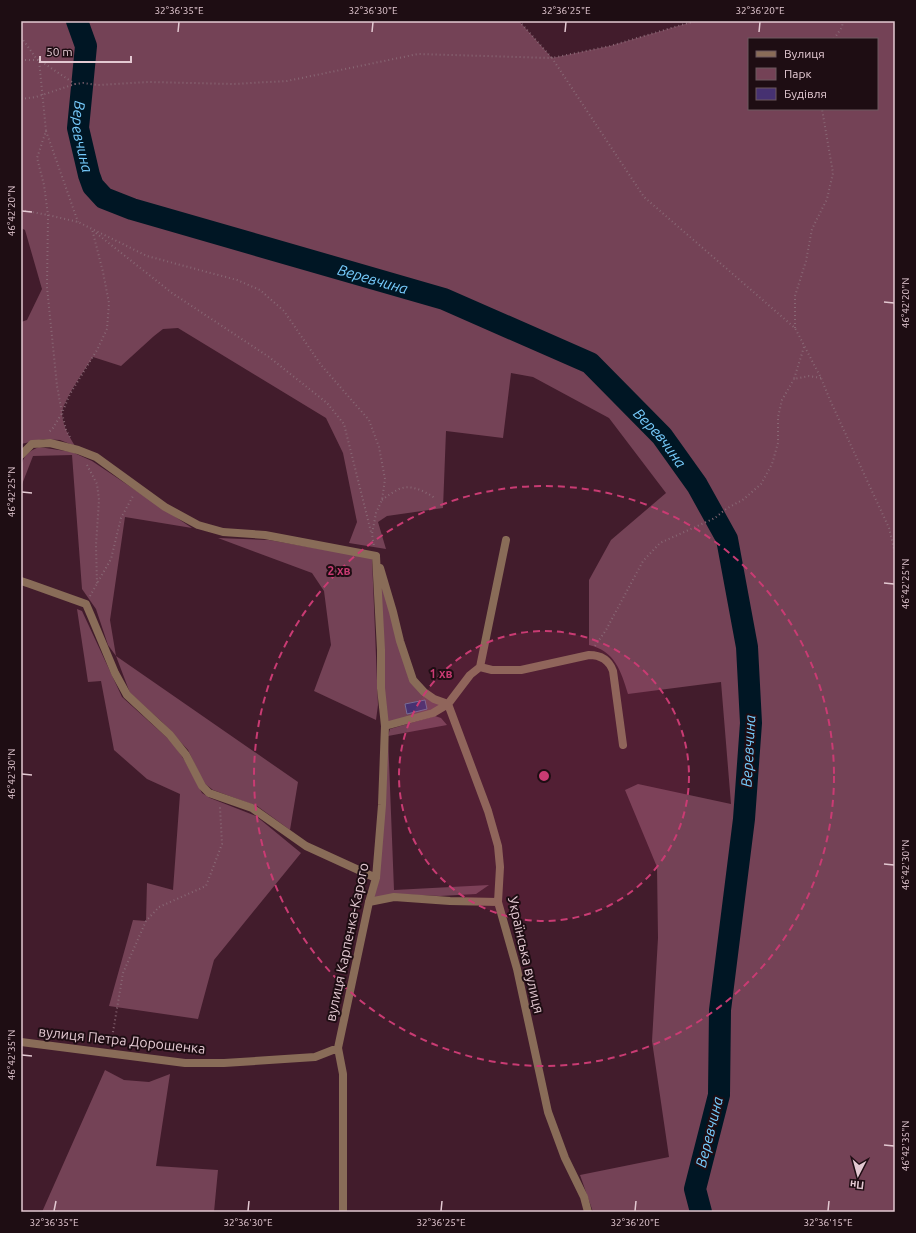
<svg xmlns="http://www.w3.org/2000/svg" width="916" height="1233" font-family="Ubuntu,sans-serif">
  <style>
    .green { fill: #744256; fill-rule: evenodd }
    .lines { fill: none; stroke-linecap: round; stroke-linejoin: round }
    .river { stroke: #001624; stroke-width: 22 }
    .building { fill: #463171; stroke: #776d96 }
    .path { stroke: #886774; stroke-width: 2; stroke-dasharray: 1 3; stroke-linecap: butt }
    .street { stroke: #896c58; stroke-width: 8 }
    .ticks { fill: none; stroke: #e3c9d2; stroke-width: 1.5 }
    .ring { fill: none; stroke: #c93b73; stroke-width: 2; stroke-dasharray: 7 5 }
    .labels { text-anchor: middle; dominant-baseline: central; stroke-width: 4; stroke-linejoin: round; paint-order: stroke }
    .street-label { font-size: 14px; fill: #e3c9d2; stroke: #1e0d13 }
    .water-label { font-size: 15px; font-style: italic; fill: #76ccfd; stroke: #1e0d13 }
    .centre { fill: #c93b73; stroke: #1e0d13; stroke-width: 2 }
    .ring-label { font-size: 12px; text-anchor: middle; font-weight: bold; fill: #c93b73; stroke: #1e0d13; stroke-width: 4; stroke-linejoin: round; paint-order: stroke }
    .neatline { fill: none; stroke: #e3c9d2; stroke-width: 1.5 }
    .ticks-label { font-size: 10px; text-anchor: middle; fill: #e3c9d2 }
  </style>
  <rect width="100%" height="100%" fill="#421c2c"/>
  <path class="green" d="M 21,21 L 519,21 L 552,58 L 610,46 L 695,21 L 895,21 L 895,1212 L 593,1212 L 580,1175 L 669,1157 L 652,1041 L 658,938 L 657,867 L 625,790 L 638,784 L 731,804 L 721,682 L 628,694 C 621,671 615,651 589,645 L 589,580 L 611,540 L 666,493 L 609,418 L 533,377 L 511,373 L 503,438 L 446,431 L 443,508 L 387,516 L 378,522 L 386,549 L 349,543 L 357,522 L 343,453 L 326,418 L 178,328 L 163,329 L 154,336 L 121,366 L 93,357 C 86,367 61,404 62,414 C 63,427 69,436 75,446 L 60,440 L 44,439 L 21,444 L 21,322 L 27,320 L 42,289 L 25,230 L 21,228 ZM 749,39 L 877,39 L 877,109 L 749,109 Z
    M 39,447 L 72,452 L 92,461 L 192,528 L 125,517 L 110,620 L 116,656 L 298,782 L 290,830 L 257,806 L 213,790 L 204,783 L 188,750 L 162,722 L 130,693 L 116,656 L 108,645 L 96,609 L 82,589 L 72,455 L 33,456 L 21,487 C 21,468 18,455 39,447 Z
    M 218,538 L 269,540 L 372,558 L 378,705 L 376,720 L 314,691 L 331,645 L 324,591 L 312,573 Z
    M 379,574 L 409,679 L 442,704 L 433,710 L 387,724 L 384,691 Z
    M 77,609 L 82,611 L 122,697 L 173,743 L 185,761 L 202,793 L 210,798 L 256,816 L 301,853 L 214,960 L 198,1019 L 109,1006 L 133,920 L 146,921 L 147,883 L 173,890 L 180,794 L 147,779 L 114,750 L 101,681 L 88,682 Z
    M 435,716 L 441,718 L 447,725 L 388,736 L 394,890 L 489,885 L 476,894 L 440,896 L 392,894 L 374,898 L 388,736 L 390,729 Z
    M 105,1070 L 124,1080 L 149,1082 L 170,1074 L 156,1166 L 218,1170 L 214,1212 L 42,1212 Z"/>
  <g class="lines">
    <path class="river" id="s1" d="M 77,21 L 86,46 L 78,128 L 89,175 L 93,186 L 104,198 L 132,209 L 444,299 L 590,363 L 662,436 L 697,485 L 727,539 L 747,647 L 751,723 L 744,819 L 720,1010 L 719,1095 L 695,1189 L 701,1212"/>
  </g>
  <path class="building" d="M 425,700 L 427,709 L 407,714 L 405,704 Z"/>
  <g class="lines">
    <path class="path" d="M 519,21 L 552,58 L 610,46 L 695,21
      M 21,37 L 36,58 L 75,84
      M 834,39 L 842,27 L 843,21
      M 21,60 L 39,60 L 46,131 L 37,158 L 44,185 L 48,215 L 47,287 L 57,386 L 62,413 L 53,428 L 48,433
      M 21,99 L 36,97 L 75,84 L 83,83 L 98,85 L 149,82 L 233,84 L 287,81 L 418,54 L 552,58 L 644,197 L 795,328 L 821,378 L 830,400 L 889,528 L 895,553
      M 46,131 L 78,222
      M 21,210 L 48,215 L 78,222 L 147,256 L 237,280 L 260,290 L 284,311 L 321,365 L 369,420 L 379,447 L 385,479 L 382,500 L 376,513 L 372,534 L 374,546
      M 96,233 L 172,293 L 269,357 L 327,403 L 344,424 L 371,532
      M 795,328 L 795,296 L 806,261 L 812,229 L 827,199 L 833,173 L 822,109
      M 804,347 L 794,379 L 809,376 L 821,378
      M 70,437 L 66,430 L 62,413 L 70,394 L 97,350 L 107,329 L 109,303 L 103,272 L 92,229
      M 87,465 L 97,484 L 99,500 L 96,545 L 97,585
      M 382,500 C 387,496 393,492 399,489 C 411,484 424,491 435,498
      M 90,596 L 111,559 L 121,518 L 133,496
      M 595,646 L 606,630 L 643,561 L 660,543 L 715,518 L 726,509 L 744,499 L 761,484 L 772,464 L 778,443 L 778,417 L 782,400 L 794,379
      M 111,1044 L 123,973 L 146,921 L 159,907 L 206,886 L 222,844 L 220,807"/>
    <path class="street" d="M 21,455 L 32,444 L 50,443 L 78,450 L 96,457 L 165,507 L 198,525 L 223,532 L 265,535 L 376,556
      M 380,568 L 393,612 L 400,641 L 413,680 L 424,692 L 434,699 L 448,704
      M 21,581 L 30,584 L 86,604 L 92,618 L 115,673 L 127,695 L 170,735 L 186,755 L 202,786 L 209,793 L 252,808 L 306,846 L 376,878
      M 480,667 L 506,540
      M 448,704 L 488,811 L 498,846 L 500,867 L 498,902 L 517,969 L 548,1112 L 565,1158 L 584,1197 L 588,1212
      M 385,726 L 433,713 L 448,704 L 470,675 L 480,667 L 492,670 L 521,670 L 589,655 C 601,655 609,660 613,671 L 623,745
      M 369,902 L 394,897 L 450,901 L 498,902
      M 21,1042 L 185,1063 L 224,1063 L 315,1057 L 338,1048
      M 343,1212 L 343,1074 L 338,1048 L 369,902 L 376,878 L 382,805 L 385,726 L 381,688 L 381,650 L 376,556"/>
  </g>
  <path class="ticks" d="M 178,32 L 179,22M 372,32 L 373,22M 565,32 L 566,22M 759,32 L 760,22M 22,211 L 32,212M 884,302 L 894,303M 22,492 L 32,493M 884,583 L 894,584M 22,774 L 32,775M 884,864 L 894,865M 22,1055 L 32,1056M 884,1145 L 894,1146M 54,1211 L 56,1201M 248,1211 L 249,1201M 441,1211 L 442,1201M 635,1211 L 636,1201M 828,1211 L 829,1201"/>
  <circle cx="544" cy="776" r="145" fill="#c93b73" fill-opacity=".12"/>
  <g class="ring">
    <circle cx="544" cy="776" r="145"/>
    <circle cx="544" cy="776" r="290"/>
  </g>
  <g class="labels">
    <g class="street-label">
      <text transform="translate(347 942) rotate(-78)">вулиця Карпенка-Карого</text>
      <text transform="translate(526 955) rotate(77)">Українська вулиця</text>
      <text transform="translate(122 1040) rotate(6)">вулиця Петра Дорошенка</text>
    </g>
    <g class="water-label">
      <text stroke="none"><textPath href="#s1" startOffset="118">Веревчина</textPath></text>
      <text stroke="none"><textPath href="#s1" startOffset="466">Веревчина</textPath></text>
      <text stroke="none"><textPath href="#s1" startOffset="802">Веревчина</textPath></text>
      <text transform="translate(748 751) rotate(-87)">Веревчина</text>
      <text transform="translate(709 1132) rotate(-76)">Веревчина</text>
    </g>
  </g>
  <circle cx="544" cy="776" r="6" class="centre"/>
  <g class="ring-label">
    <text x="339" y="575">2 хв</text>
    <text x="441" y="678">1 хв</text>
  </g>
  <rect width="916" height="1233" fill="none" stroke="#1e0d13" stroke-width="44"/>
  <rect x="748" y="38" width="130" height="72" fill="#1e0d13" stroke="#6d585f"/>
  <rect x="756" y="51" width="20" height="6" fill="#896c58" stroke="#6d585f"/>
  <text x="784" y="58" font-size="12" fill="#e3c9d2">Вулиця</text>
  <rect x="756" y="68" width="20" height="12" fill="#744256" stroke="#6d585f"/>
  <text x="784" y="78" font-size="12" fill="#e3c9d2">Парк</text>
  <rect x="756" y="88" width="20" height="12" fill="#463171" stroke="#6d585f"/>
  <text x="784" y="98" font-size="12" fill="#e3c9d2">Будівля</text>
  <g transform="translate(858 1175) rotate(186)" stroke="#1e0d13" stroke-width="3" paint-order="stroke">
  <path d="M0-3L7 15L0 10L-7 15Z" fill="#e3c9d2"/>
  <text y="-6" font-size="11" font-weight="bold" text-anchor="middle" fill="#e3c9d2">Пн</text>
  </g>
  <path d="M40 56v6h91v-6" fill="none" stroke="#e3c9d2" stroke-width="2"/>
  <text x="46" y="56" font-size="12" fill="#e3c9d2" stroke="#1e0d13" stroke-width="3" paint-order="stroke">50 m</text>
  <rect x="22" y="22" width="872" height="1189" class="neatline"/>
  <g class="ticks-label">
    <text x="179" y="14">32°36'35"E</text>
    <text x="373" y="14">32°36'30"E</text>
    <text x="566" y="14">32°36'25"E</text>
    <text x="760" y="14">32°36'20"E</text>
    <text transform="translate(11 211) rotate(-90)" y="4">46°42'20"N</text>
    <text transform="translate(905 303) rotate(-90)" y="4">46°42'20"N</text>
    <text transform="translate(11 492) rotate(-90)" y="4">46°42'25"N</text>
    <text transform="translate(905 584) rotate(-90)" y="4">46°42'25"N</text>
    <text transform="translate(11 774) rotate(-90)" y="4">46°42'30"N</text>
    <text transform="translate(905 865) rotate(-90)" y="4">46°42'30"N</text>
    <text transform="translate(11 1055) rotate(-90)" y="4">46°42'35"N</text>
    <text transform="translate(905 1146) rotate(-90)" y="4">46°42'35"N</text>
    <text x="54" y="1226">32°36'35"E</text>
    <text x="248" y="1226">32°36'30"E</text>
    <text x="441" y="1226">32°36'25"E</text>
    <text x="635" y="1226">32°36'20"E</text>
    <text x="828" y="1226">32°36'15"E</text>
  </g>
</svg>
